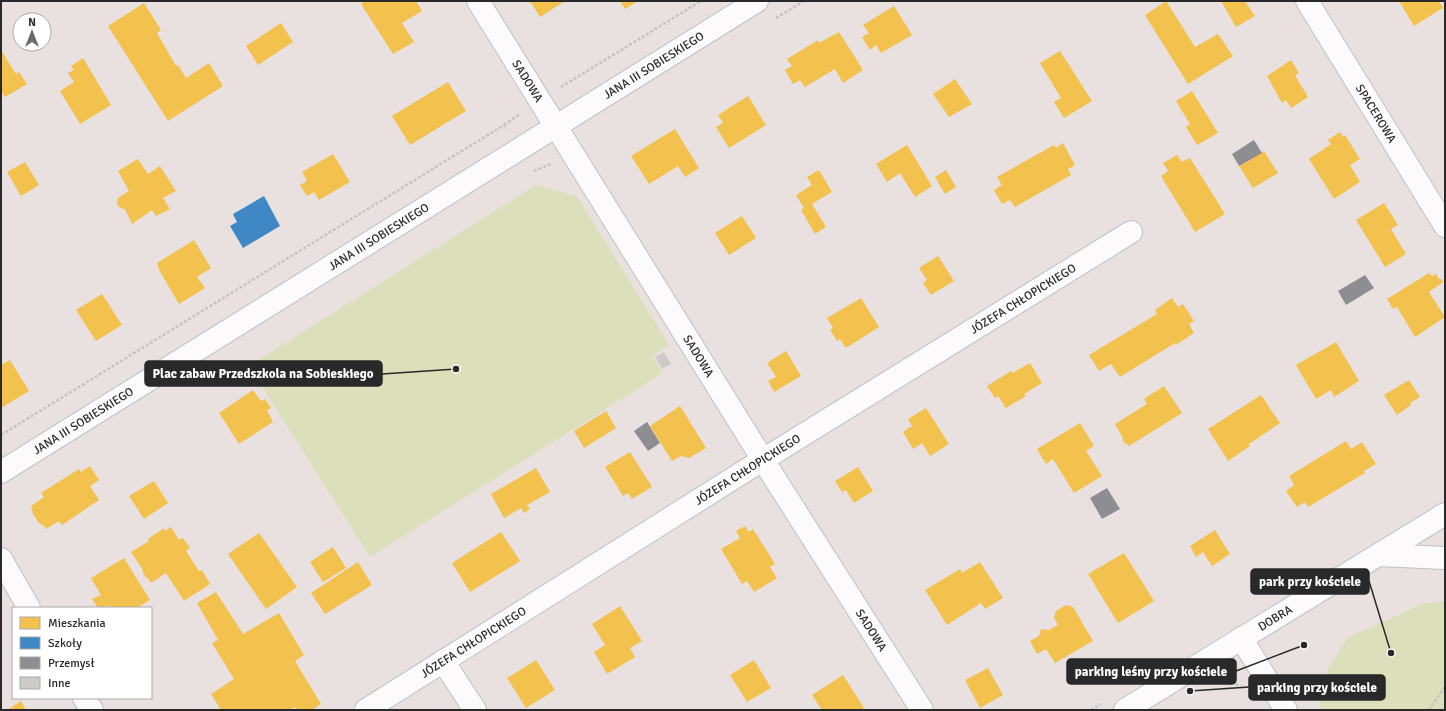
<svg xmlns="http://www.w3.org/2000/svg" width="1446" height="711" font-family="Signika,sans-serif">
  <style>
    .green { fill: #dbe0ba }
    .homes { fill: #f2c14e }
    .schools { fill: #3f88c5 }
    .industry { fill: #8d8d92 }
    .building { fill: #cecac9 }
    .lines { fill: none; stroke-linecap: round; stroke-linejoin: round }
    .minor-casing { stroke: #c2c0c1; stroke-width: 24 }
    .path { stroke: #c4c4c4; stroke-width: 2.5; stroke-dasharray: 3 2; stroke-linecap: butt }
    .minor { stroke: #fcfafa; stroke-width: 22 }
    .labels { text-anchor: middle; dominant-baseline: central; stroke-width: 4; stroke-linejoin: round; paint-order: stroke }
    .street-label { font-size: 12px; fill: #292929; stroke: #fff }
    .leader { fill: none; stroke: #292929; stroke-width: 1.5 }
    .callout-dot { fill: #292929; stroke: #fff; stroke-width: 1.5 }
    .callout { fill: #292929; stroke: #292929; stroke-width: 1.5 }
    .callout-label { font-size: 13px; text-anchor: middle; font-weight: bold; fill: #fff }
  </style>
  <rect width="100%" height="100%" fill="#e8e1e0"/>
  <path class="green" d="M 536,185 L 577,196 L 669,345 L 652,356 L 663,373 L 370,557 L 249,366 Z
    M 1445,601 L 1445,710 L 1320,710 L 1319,697 L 1328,669 L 1347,638 L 1425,603 Z"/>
  <path class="homes" d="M 366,1 L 416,1 L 422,11 L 402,23 L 414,42 L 393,54 L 361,4 Z
    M 530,1 L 565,1 L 540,17 Z
    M 620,1 L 638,1 L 625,9 Z
    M 1166,1 L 1195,47 L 1218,34 L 1233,56 L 1188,84 L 1145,15 Z
    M 1221,1 L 1245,1 L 1255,16 L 1236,27 Z
    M 1399,1 L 1439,1 L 1443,8 L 1414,26 Z
    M 144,3 L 161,30 L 157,33 L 176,66 L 178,65 L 186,78 L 209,63 L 223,86 L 168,121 L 108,26 Z
    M 894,6 L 912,35 L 881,53 L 876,45 L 870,50 L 862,37 L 869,33 L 863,25 Z
    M 281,23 L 293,42 L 258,65 L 246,46 Z
    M 839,32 L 863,70 L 843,83 L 835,69 L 805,87 L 800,80 L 793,84 L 785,70 L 792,66 L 787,59 L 818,40 L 819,43 Z
    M 1,50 L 16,74 L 19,72 L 27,84 L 5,97 L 1,91 Z
    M 1060,51 L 1092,101 L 1064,118 L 1054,102 L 1061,98 L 1040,63 Z
    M 83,58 L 111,105 L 80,124 L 60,91 L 74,82 L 68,73 L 74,70 L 71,66 Z
    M 1291,60 L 1299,73 L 1295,75 L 1308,97 L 1291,108 L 1286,100 L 1282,103 L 1267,76 Z
    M 955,79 L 972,104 L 949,117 L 933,94 Z
    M 448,82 L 466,111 L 410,145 L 392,116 Z
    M 1192,91 L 1218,133 L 1197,145 L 1186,127 L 1190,124 L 1176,101 Z
    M 748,96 L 766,125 L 729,148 L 716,127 L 723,123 L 718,115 Z
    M 675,129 L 699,168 L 685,177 L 678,166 L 649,184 L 631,156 Z
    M 1340,132 L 1343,137 L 1345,135 L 1360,159 L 1350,165 L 1360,182 L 1334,199 L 1309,159 L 1331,144 L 1328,140 Z
    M 1063,143 L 1075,165 L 1068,169 L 1071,175 L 1015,207 L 1010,200 L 1002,204 L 994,190 L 1002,185 L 997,177 L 1054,145 L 1056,148 Z
    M 907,145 L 932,186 L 915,197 L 900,173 L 887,182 L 876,164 Z
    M 1264,151 L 1278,173 L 1253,188 L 1239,166 Z
    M 333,154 L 350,182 L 319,200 L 314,192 L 307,196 L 300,185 L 307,181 L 302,172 Z
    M 1177,155 L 1182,162 L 1190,158 L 1225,214 L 1195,232 L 1161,176 L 1168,171 L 1163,163 Z
    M 138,159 L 148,174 L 160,166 L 176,191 L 163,198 L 170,209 L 156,216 L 152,210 L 132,224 L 125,209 L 120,208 L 117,204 L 118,198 L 129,191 L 118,171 Z
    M 25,162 L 39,185 L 21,196 L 7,172 Z
    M 819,170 L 832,192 L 812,204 L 826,227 L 815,234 L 801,210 L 804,208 L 796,195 L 812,185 L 807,177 Z
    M 946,170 L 956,187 L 945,194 L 935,177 Z
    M 1384,203 L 1398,225 L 1391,229 L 1406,254 L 1385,267 L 1356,220 Z
    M 742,216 L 756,238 L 729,255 L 715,233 Z
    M 194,240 L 211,268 L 197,277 L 205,288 L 179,304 L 159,270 L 157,263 Z
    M 938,256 L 954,281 L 931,295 L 923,283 L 927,280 L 919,268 Z
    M 1429,273 L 1432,276 L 1436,274 L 1439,279 L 1441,279 L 1443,282 L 1429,292 L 1445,317 L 1415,337 L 1397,307 L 1393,309 L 1387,299 Z
    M 102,294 L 122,325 L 96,341 L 76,310 Z
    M 861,298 L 879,327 L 846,348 L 840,339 L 837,341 L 830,330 L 833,328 L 827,318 Z
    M 1172,298 L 1178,307 L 1183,304 L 1194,321 L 1189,324 L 1194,333 L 1176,345 L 1175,343 L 1120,377 L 1111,364 L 1099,371 L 1089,355 L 1157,314 L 1155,310 Z
    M 1336,342 L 1359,381 L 1334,397 L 1331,390 L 1316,399 L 1296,365 Z
    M 786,351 L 801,376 L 774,392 L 768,381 L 776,377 L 767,363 Z
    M 10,360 L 29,391 L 1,408 L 1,365 Z
    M 1030,363 L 1042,383 L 1024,394 L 1026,396 L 1006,408 L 998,396 L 995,398 L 987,386 L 1011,371 L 1012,373 Z
    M 1409,380 L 1420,397 L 1410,403 L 1411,405 L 1397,415 L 1384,395 Z
    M 1164,386 L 1182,413 L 1129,446 L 1126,443 L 1125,444 L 1122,438 L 1123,438 L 1115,424 L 1147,404 L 1144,399 Z
    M 253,390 L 261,401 L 265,399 L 271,408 L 267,410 L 273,422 L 239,444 L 219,413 Z
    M 1261,395 L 1280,423 L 1249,444 L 1250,446 L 1228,461 L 1208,429 Z
    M 680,406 L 706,448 L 689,458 L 681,456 L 672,461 L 650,426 Z
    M 926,408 L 949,444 L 930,456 L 922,443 L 913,449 L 903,432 L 912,426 L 908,419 Z
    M 606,411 L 616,428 L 584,448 L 574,431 Z
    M 1080,423 L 1094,446 L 1086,451 L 1102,476 L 1074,493 L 1053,459 L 1046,464 L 1037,449 Z
    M 1346,441 L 1351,449 L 1362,442 L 1376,464 L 1364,471 L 1365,473 L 1308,507 L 1305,502 L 1297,507 L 1286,491 L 1294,485 L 1289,476 Z
    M 630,452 L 652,487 L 632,499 L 628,493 L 623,496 L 605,467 Z
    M 90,466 L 99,480 L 90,486 L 99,500 L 62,525 L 59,521 L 46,529 L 44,526 L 39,523 L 33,514 L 31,506 L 44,497 L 41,493 L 79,469 L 81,472 Z
    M 858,467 L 873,491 L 854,503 L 846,490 L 842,492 L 835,481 Z
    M 536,468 L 550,492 L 527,505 L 530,509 L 524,513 L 521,508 L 504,518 L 491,494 Z
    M 154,481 L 168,503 L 144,519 L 129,496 Z
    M 745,526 L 749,532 L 753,529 L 775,564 L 770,567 L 777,578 L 754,592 L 747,581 L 742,584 L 721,549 L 740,538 L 736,531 Z
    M 171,527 L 179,540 L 183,538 L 190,548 L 186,551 L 199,571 L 202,570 L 210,584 L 184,601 L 166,573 L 151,583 L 148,578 L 146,578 L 142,571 L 143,570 L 131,552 L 149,541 L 148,539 L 164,528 L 165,531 Z
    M 1215,530 L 1230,554 L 1212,566 L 1203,552 L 1196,557 L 1190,546 Z
    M 501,532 L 520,561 L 470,592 L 452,563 Z
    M 259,533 L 297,587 L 266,609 L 228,554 Z
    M 333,547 L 346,568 L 323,582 L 310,562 Z
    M 1124,553 L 1154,601 L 1118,623 L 1088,574 Z
    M 124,558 L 150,600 L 137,608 L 109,608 L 107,605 L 103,608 L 98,608 L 92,599 L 101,595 L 91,578 Z
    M 358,562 L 372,585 L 325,614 L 311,593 Z
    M 980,562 L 1003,598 L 985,609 L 981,603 L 947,625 L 925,590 L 960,569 L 962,573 Z
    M 216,592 L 243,634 L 279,613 L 304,655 L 295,661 L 321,704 L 312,710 L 297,710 L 295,707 L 290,710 L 221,710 L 211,694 L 234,679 L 212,643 L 218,640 L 197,603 Z
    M 1066,605 L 1073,607 L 1093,641 L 1055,663 L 1046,649 L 1037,654 L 1030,641 L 1039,636 L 1041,629 L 1049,630 L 1058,625 L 1054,618 L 1056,611 Z
    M 620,606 L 642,641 L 630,648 L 635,657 L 607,674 L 594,652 L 605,645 L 592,624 Z
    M 536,660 L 555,690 L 526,708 L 507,678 Z
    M 754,660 L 771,688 L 747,702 L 730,675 Z
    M 988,668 L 1003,695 L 980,708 L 965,680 Z
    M 843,675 L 864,708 L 861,710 L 822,710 L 812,695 Z
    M 21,701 L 26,710 L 7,710 Z"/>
  <path class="schools" d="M 264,196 L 280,226 L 243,248 L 230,226 L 237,222 L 233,214 Z"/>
  <path class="industry" d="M 1254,140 L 1262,153 L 1239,166 L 1232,154 Z
    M 1365,275 L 1374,288 L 1346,305 L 1338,291 Z
    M 647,422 L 660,443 L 648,451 L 634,431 Z
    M 1107,488 L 1120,509 L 1102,519 L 1090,498 Z"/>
  <path class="building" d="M 664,352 L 671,364 L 662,369 L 655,357 Z"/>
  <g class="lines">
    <g class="minor-casing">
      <g id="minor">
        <path id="s1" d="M 478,1 L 763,460 L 922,710"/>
        <path id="s2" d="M 1307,1 L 1445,226"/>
        <path id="s3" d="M 1,472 L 757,1"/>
        <path d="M 1379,555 L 1445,558"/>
        <path d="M 1,559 L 29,608"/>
        <path d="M 1241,638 L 1286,710"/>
        <path d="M 443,661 L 475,710"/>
        <path d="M 84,698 L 92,710"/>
        <path id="s4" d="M 366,710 L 748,469 L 1131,232"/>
        <path id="s5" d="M 1125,710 L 1445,514"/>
      </g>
    </g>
    <path class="path" d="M 776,18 L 804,1
      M 561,87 L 701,1
      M 504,125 L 520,114
      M 534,171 L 551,164
      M 1,435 L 504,125 L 507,129
      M 1221,680 L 1241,686
      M 1091,710 L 1101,704
      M 1429,710 L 1445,686"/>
    <use href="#minor" class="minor"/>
  </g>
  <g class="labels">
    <g class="street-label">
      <text stroke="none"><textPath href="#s3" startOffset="769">JANA III SOBIESKIEGO</textPath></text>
      <text stroke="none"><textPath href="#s1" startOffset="94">SADOWA</textPath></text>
      <text stroke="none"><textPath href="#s2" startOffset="132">SPACEROWA</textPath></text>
      <text stroke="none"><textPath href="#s3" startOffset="445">JANA III SOBIESKIEGO</textPath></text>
      <text stroke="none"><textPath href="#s4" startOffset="775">JÓZEFA CHŁOPICKIEGO</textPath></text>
      <text stroke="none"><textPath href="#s1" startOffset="418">SADOWA</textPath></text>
      <text stroke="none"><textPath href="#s3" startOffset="97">JANA III SOBIESKIEGO</textPath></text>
      <text stroke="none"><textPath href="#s4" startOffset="451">JÓZEFA CHŁOPICKIEGO</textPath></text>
      <text stroke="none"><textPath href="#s5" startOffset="176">DOBRA</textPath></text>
      <text stroke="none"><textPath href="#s1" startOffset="742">SADOWA</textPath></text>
      <text stroke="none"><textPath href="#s4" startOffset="127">JÓZEFA CHŁOPICKIEGO</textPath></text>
    </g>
  </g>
  <path class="leader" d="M456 369L382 374M1391 653L1369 581M1304 645L1236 671M1190 691L1249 687"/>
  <g class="callout-dot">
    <circle cx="456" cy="369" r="4"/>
    <circle cx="1391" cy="653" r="4"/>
    <circle cx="1304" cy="645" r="4"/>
    <circle cx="1190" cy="691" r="4"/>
  </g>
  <g class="callout">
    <rect x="145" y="361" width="237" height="25" rx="4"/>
    <rect x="1251" y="569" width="118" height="25" rx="4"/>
    <rect x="1067" y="659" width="169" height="25" rx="4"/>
    <rect x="1249" y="675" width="136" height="25" rx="4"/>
  </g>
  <g class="callout-label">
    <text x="263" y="378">Plac zabaw Przedszkola na Sobieskiego</text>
    <text x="1310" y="586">park przy kościele</text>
    <text x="1151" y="676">parking leśny przy kościele</text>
    <text x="1317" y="692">parking przy kościele</text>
  </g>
  <rect width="1446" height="711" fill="none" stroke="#292929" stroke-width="4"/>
  <rect x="12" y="607" width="140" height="92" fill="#ffffff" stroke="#a9a9a9"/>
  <rect x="20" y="617" width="20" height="12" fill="#f2c14e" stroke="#a9a9a9"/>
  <text x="48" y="627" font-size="12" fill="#292929">Mieszkania</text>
  <rect x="20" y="637" width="20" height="12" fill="#3f88c5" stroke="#a9a9a9"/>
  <text x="48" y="647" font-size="12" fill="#292929">Szkoły</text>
  <rect x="20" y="657" width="20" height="12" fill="#8d8d92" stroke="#a9a9a9"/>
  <text x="48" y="667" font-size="12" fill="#292929">Przemysł</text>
  <rect x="20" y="677" width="20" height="12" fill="#cecac9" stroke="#a9a9a9"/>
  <text x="48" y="687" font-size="12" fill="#292929">Inne</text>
  <g transform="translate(32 32)"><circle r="19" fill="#ffffff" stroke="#a9a9a9"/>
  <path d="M0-3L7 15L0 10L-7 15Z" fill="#6c6969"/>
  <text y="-6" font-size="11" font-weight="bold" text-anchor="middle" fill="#292929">N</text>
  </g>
</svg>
